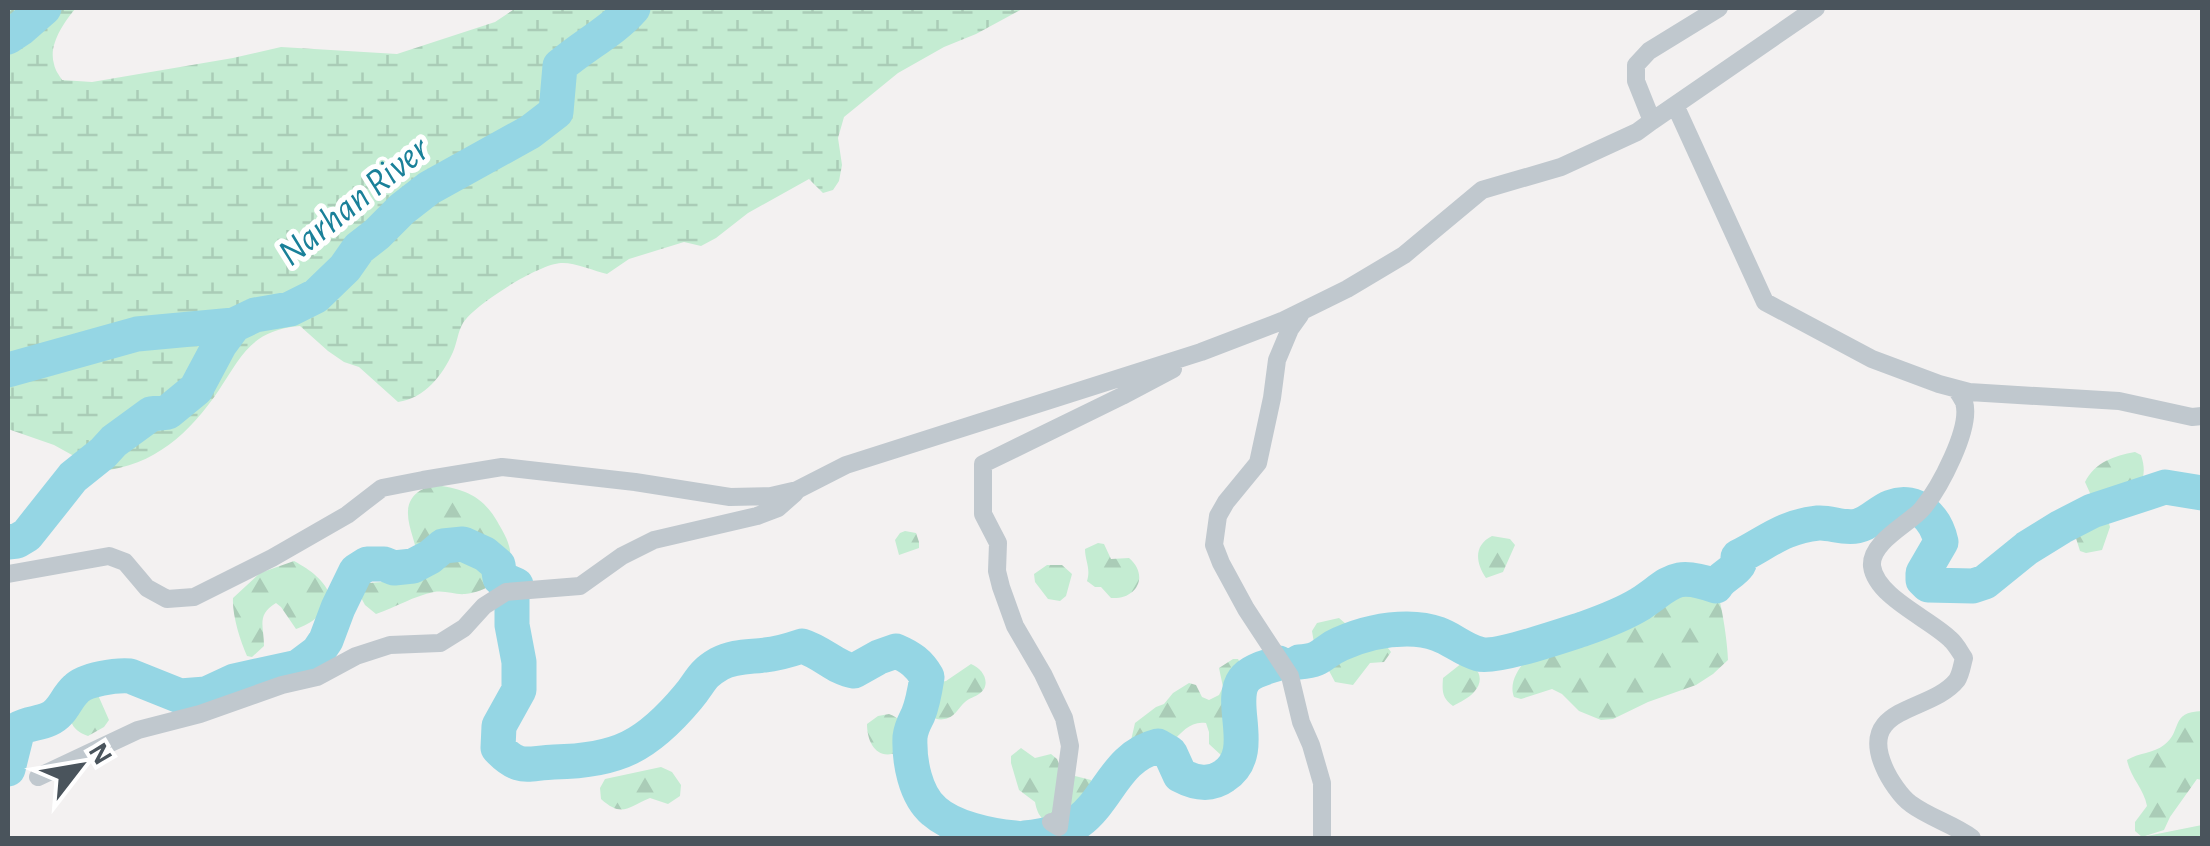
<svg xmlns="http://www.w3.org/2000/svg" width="2210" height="846" font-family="'Alegreya Sans',sans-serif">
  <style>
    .forest { fill: url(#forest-firs) }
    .wetland { fill: url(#wetland-marsh) }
    .park { fill: #c4ecd2 }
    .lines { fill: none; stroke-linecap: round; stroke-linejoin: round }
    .river { stroke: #95d6e4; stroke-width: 35 }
    .minor { stroke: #c0c8ce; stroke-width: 18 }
    .labels { text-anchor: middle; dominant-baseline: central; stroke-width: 10; stroke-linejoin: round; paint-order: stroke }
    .water-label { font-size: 38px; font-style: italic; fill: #1a8099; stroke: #fff }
  </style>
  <defs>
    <pattern id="forest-firs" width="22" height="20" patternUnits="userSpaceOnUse" patternTransform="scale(2.5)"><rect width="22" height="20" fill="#c4ecd2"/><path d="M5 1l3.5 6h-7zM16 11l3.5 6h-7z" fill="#aaccb7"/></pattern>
    <pattern id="wetland-marsh" width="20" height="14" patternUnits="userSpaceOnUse" patternTransform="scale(2.5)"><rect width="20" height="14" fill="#c4ecd2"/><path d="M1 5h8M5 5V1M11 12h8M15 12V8" fill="none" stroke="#aaccb7"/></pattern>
  </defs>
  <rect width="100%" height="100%" fill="#f3f1f1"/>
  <path class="forest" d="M 2135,452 L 2141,455 C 2153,491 2124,499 2094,502 L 2085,482 C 2095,462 2114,456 2135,452 Z
    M 433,485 C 462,488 482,495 497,521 C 502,530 508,539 510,550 C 513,575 488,592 465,594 C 455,595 445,590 434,592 C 414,596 396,607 376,614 L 365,605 L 359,594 L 364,584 C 379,581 399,583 411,574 C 436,555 377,502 433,485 Z
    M 2103,518 L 2108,520 L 2110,527 L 2102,550 L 2086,553 L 2080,551 L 2075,535 L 2082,525 Z
    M 905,531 L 916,533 L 919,542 L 919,548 L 899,555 L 895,540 L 900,533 Z
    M 1492,536 L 1510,539 L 1515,545 L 1503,572 L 1486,578 C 1475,562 1474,545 1492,536 Z
    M 1098,543 L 1104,544 L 1111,559 L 1129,558 C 1150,576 1136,600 1111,598 L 1101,587 L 1095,587 L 1087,581 C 1091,568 1085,561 1085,549 Z
    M 294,561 C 312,571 323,579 332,598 C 327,612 311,624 296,629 L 281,607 L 276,603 C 256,615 264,626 264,646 L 252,657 L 247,656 C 240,640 232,615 233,598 L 260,573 Z
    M 1047,565 L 1062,565 L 1072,574 L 1066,596 L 1060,601 L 1048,599 L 1035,582 L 1034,574 Z
    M 1690,578 C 1699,578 1707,577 1714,585 C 1721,594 1728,646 1728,660 L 1713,674 L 1696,685 L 1648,702 L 1613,719 L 1601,720 L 1579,711 L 1562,694 L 1552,689 L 1521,699 L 1514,697 C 1503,668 1553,634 1577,627 C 1601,619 1625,624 1648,616 C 1654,605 1650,594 1656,582 Z
    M 1339,618 L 1346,624 L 1355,645 L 1377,639 L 1382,640 L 1391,652 L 1384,662 L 1370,663 L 1353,685 L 1335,682 L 1314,643 L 1312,631 L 1317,623 Z
    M 1233,659 L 1238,659 C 1255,688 1271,752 1222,756 L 1209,744 L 1209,732 L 1206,723 C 1177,718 1167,767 1137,763 L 1129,749 L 1135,723 L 1156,707 L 1164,704 L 1173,693 L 1189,683 L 1196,685 L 1202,697 L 1209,700 L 1219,695 L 1223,687 L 1219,668 Z
    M 1462,663 C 1478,664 1486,679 1474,692 C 1469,698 1460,702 1453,706 C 1442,698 1442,691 1443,678 Z
    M 971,664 C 984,669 992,685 979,694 C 975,697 969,698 965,702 C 959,707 956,715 948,718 C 931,725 919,705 914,692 L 916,687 L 946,681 Z
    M 91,692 L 98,695 L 109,720 L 104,727 L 88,736 C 74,731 70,724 69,710 L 77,700 Z
    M 2202,711 L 2202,780 L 2197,779 L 2170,817 L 2164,830 L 2142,837 L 2135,831 L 2135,822 L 2147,806 C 2144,789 2130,777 2127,760 C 2138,753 2154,753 2164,745 C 2183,731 2169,712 2202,711 Z
    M 889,714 C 909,721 903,736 898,752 C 877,761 867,743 867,724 L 878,716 Z
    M 1021,748 L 1035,758 L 1051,754 L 1057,759 L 1063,773 L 1091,780 C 1101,803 1077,817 1059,827 C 1044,822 1038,818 1035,802 L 1019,790 L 1011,763 L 1011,756 Z
    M 661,767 L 672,772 L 681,785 L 680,796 L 668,804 L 650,798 C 628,807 622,818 601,799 L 600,788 L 605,779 Z"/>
  <path class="wetland" d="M 8,8 L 76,8 C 64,22 48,45 54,64 C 55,70 59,75 62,80 L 92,82 L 233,58 L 281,47 L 397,54 L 495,22 L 516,8 L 1024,8 L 976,34 L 944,47 L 898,73 L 844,117 L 838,138 L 842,165 L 839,181 L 833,190 L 823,193 L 809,179 L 748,213 L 716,238 L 701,246 L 684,242 L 629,259 L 607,274 C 595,271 573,262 561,263 C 539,264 475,304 463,323 C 458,331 457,343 453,352 C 442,376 425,398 398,402 L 359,367 L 344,362 L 328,351 L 300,326 C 252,330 242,355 219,390 C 190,433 154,466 101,471 L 54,445 L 8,429 Z"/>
  <path class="park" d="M 2202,825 L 2202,838 L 2137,838 Z"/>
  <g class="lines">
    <path class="river" d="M 8,37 L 20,29 L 44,8
      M 8,370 L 137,334 L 234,325
      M 8,542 L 17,541 L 27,535 L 73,477 L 103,453 L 114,441 L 151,414 L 168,412 L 196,389 L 220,344 L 234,325 L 255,315 L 290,309 L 316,296 L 345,268 L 359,248 L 377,234 L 402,209 L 429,188 L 530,132 L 556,112 L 560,66 C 584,45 613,31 633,8
      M 512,598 L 512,625 L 519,662 L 519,690 L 499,726 L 498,748 C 520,771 526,763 554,762 C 618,761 647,746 688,697 C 701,682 700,675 719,664 C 733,656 749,657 765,655 C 778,654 790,650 802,646 C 822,652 837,669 854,671 L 879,657 L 896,651 C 910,657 919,663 927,677 C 925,690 923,703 918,715 C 914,723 911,728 910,737 C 909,761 915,795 934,811 C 953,828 990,836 1015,838
      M 1299,662 C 1325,660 1321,652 1340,644 C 1360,635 1385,629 1407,629 C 1416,629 1430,631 1438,634 C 1452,639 1464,650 1479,654 C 1495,659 1564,635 1583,629 C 1603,622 1622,615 1640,604 C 1672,583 1673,571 1716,586 C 1722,576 1732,574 1739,564 L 1738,557 C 1768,542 1782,527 1818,523 C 1831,522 1843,529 1857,526 C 1871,523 1878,512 1891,507 C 1917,497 1936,519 1941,542 L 1923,573 L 1923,580 L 1928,585 L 1973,586 L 1985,582 L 2027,548 L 2061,527 L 2092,511 L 2165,487 L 2202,493
      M 8,769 L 18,729 C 28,723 38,724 49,719 C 63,713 65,699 76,689 C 86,679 116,675 130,676 L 180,696 L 206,694 L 234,681 L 298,667 L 318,652 L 326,640 L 338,608 L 356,571 L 367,564 L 384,564 L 394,568 L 413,566 L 430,557 L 443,546 L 463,544 L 485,554 L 498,565 L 500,578 L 516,585 L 509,583
      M 1025,838 C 1043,836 1063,833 1078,822 C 1110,798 1115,757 1158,746 L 1170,753 L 1180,775 C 1195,783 1210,786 1224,776 C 1259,753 1227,703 1244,680 C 1251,670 1268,667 1279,663"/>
    <path class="minor" d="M 1675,105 L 1765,302 L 1872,359 L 1939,384 L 1969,392 L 2119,401 L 2192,417 L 2202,416
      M 1652,121 L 1816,8
      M 1300,315 L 1290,329 L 1277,360 L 1272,398 L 1258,463 L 1226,502 L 1218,516 L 1214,545 L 1221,563 L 1246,609 L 1290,676 L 1301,722 L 1311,745 L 1322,783 L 1322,838
      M 1956,389 C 1959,393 1962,398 1964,402 C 1972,428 1939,489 1922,509 C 1909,524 1870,542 1872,566 C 1876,597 1930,619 1950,639 C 1956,644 1960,652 1964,658 C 1962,665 1961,674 1957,680 C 1931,713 1857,705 1884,767 C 1889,779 1901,797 1911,804 C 1930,818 1953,824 1972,838
      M 8,574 L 109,556 L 125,562 L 147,588 L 167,599 L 194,597 L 272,558 L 347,515 L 382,488 L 423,480 L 502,467 L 635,482 L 730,497 L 771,496 L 797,490 L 846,465 L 1201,352 L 1282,321 L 1347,289 L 1404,255 L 1482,190 L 1561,167 L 1637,132 L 1652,121 L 1636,81 L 1636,65 L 1649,51 L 1719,8
      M 38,777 L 138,730 L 200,714 L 282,685 L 317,677 L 356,656 L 390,645 L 440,643 L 464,628 L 484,606 L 506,592 L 580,586 L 622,556 L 654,540 L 757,516 L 778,508 L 795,493
      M 1051,822 L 1059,827 L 1070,746 L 1064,718 L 1043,674 L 1015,626 L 1001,587 L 997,571 L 998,543 L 983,514 L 983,464 L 1122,396 L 1173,369"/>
  </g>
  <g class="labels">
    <g class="water-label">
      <text transform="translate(354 202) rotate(-39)">Narhan River</text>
    </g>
  </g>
  <rect width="2210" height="846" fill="none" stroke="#4a545c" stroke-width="20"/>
  <g transform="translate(80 766) rotate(59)" stroke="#ffffff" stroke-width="8" paint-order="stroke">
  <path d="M0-8L18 38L0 25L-18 38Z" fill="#4a545c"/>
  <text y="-15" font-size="28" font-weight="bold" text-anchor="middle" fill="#4a545c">N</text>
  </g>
</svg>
